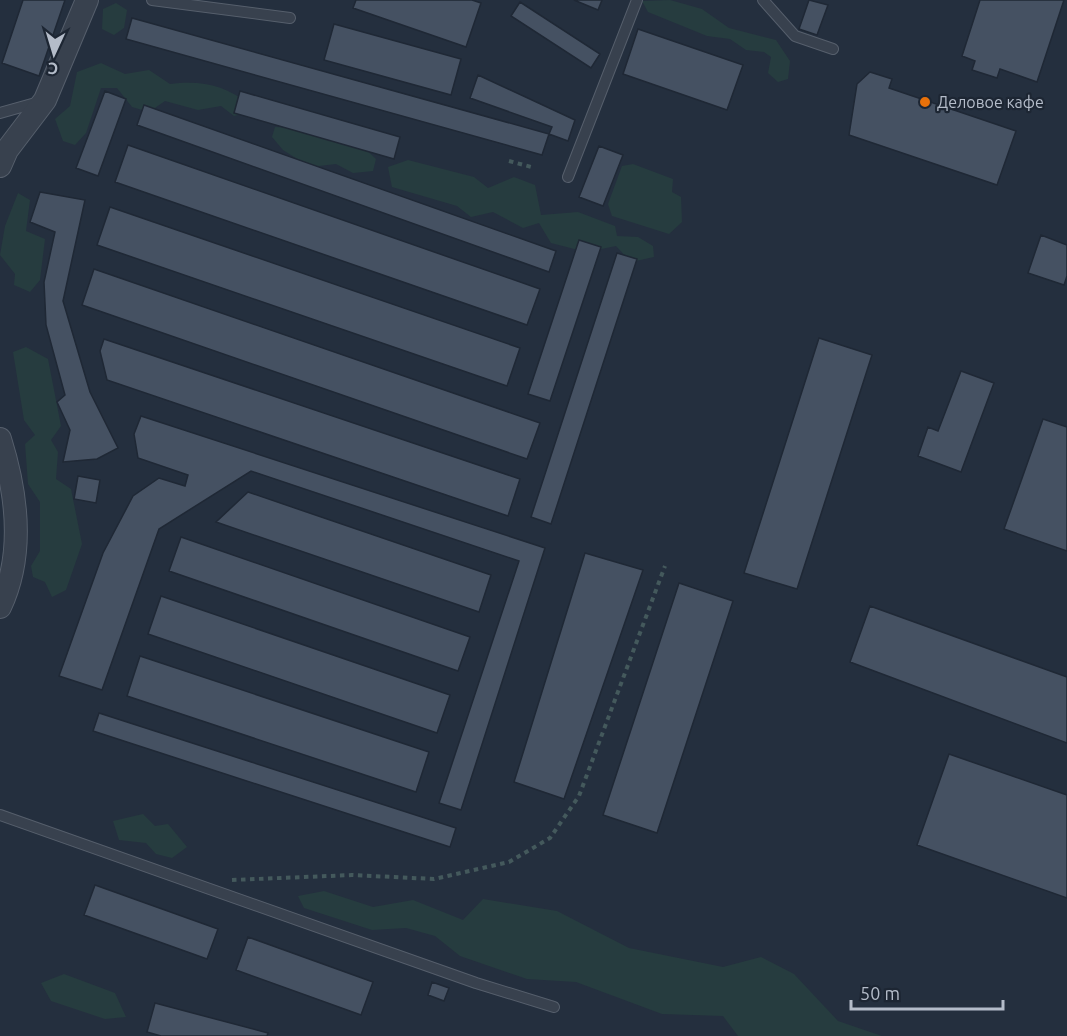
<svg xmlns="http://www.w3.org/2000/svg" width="1067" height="1036" font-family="Ubuntu,sans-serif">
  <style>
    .green { fill: #263c3f }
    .building { fill: #455162; stroke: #1f2835; stroke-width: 1.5 }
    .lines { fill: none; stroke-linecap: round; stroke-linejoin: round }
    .lane-casing { stroke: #565f6c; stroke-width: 12 }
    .street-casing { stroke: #565f6c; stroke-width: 24 }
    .path { stroke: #44595c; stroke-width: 4; stroke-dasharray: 4.5 4.5; stroke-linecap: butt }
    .lane { stroke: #38414e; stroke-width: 10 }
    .street { stroke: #38414e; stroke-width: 22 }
    .food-dot { fill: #e8710a; stroke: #1d2633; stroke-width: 2 }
    .labels { text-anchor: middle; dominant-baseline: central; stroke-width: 4.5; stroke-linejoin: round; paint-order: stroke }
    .poi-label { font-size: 16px; fill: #b4bcc9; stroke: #1d2633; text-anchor: start }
  </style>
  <rect width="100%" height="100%" fill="#242f3e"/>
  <path class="green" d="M 670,0 L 702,9 L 729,28 L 776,40 L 790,61 L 788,79 L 778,82 L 768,73 L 771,57 L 764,52 L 746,50 L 730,39 L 707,36 L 648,12 L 642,1 Z
    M 116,3 L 127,10 L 124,28 L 114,35 L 102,29 L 103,9 Z
    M 101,63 L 125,74 L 149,70 L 170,84 C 201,80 225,85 249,104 L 246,113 L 234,116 L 221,106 L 198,110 L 165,101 L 149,112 L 132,107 L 117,88 L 101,88 L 86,133 L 75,145 L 63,141 L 55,119 L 70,106 L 77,72 Z
    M 275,127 L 318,129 L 355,139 L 376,159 L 373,171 L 353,173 L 336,164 L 310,167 L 283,150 L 272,137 Z
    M 408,160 L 474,177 L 488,188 L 514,177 L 535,185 L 541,215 L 578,212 L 615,226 L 617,236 L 638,237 L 653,246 L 654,257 L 631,262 L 616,246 L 586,252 L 551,243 L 539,223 L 523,228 L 493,212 L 471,217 L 457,206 L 392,187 L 388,167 Z
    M 633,164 L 673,179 L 672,192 L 681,197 L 682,222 L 669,234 L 612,216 L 608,204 L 622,166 Z
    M 18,193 L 30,200 L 26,231 L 45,239 L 40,280 L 30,292 L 14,285 L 15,274 L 0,255 L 5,226 Z
    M 26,347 L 48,359 L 61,426 L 51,440 L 58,452 L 56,479 L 71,489 L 82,544 L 66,590 L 52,597 L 45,582 L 33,577 L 31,566 L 40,551 L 40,502 L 28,484 L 25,444 L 35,435 L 24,420 L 13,352 Z
    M 143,814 L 155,826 L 168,824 L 187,847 L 172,858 L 156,854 L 146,843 L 119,840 L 113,821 Z
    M 324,891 L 373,907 L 413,900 L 463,920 L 483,899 L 557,911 L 629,948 L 723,967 L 761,957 L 794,974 L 838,1021 L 882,1036 L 738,1036 L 723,1016 L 662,1014 L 576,982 L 527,979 L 460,956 L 435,936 L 406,928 L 372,930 L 304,908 L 298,896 Z
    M 64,974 L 115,993 L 126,1017 L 105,1019 L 51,1001 L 41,983 Z"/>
  <path class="building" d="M 23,0 L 65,0 L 39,76 L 2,63 Z
    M 356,0 L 472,0 L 481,3 L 466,47 L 353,8 Z
    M 574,0 L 602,0 L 598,10 Z
    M 809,0 L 828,5 L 817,35 L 799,29 Z
    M 980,0 L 1064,0 L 1037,82 L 1000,69 L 997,78 L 972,70 L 975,61 L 962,56 Z
    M 520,2 L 600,54 L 591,68 L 511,16 Z
    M 132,18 L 549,134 L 542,155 L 126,39 Z
    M 334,24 L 461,59 L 451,95 L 324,60 Z
    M 638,29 L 743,65 L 727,110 L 623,74 Z
    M 870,72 L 892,79 L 889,88 L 1016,131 L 997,185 L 849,135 L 857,84 Z
    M 478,75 L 575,120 L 568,141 L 549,134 L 552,127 L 470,98 Z
    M 105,91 L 126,99 L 98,176 L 76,168 Z
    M 240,91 L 400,137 L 394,159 L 234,113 Z
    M 144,105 L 556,251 L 549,272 L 137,125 Z
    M 128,145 L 540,289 L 527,325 L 115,182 Z
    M 599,146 L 623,155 L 603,206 L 579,197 Z
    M 40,192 L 85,200 L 63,301 L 90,392 L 118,448 L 97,459 L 63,462 L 70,430 L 57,402 L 65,395 L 46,325 L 44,282 L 55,232 L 30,222 Z
    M 110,207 L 520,348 L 507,386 L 97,245 Z
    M 1041,235 L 1067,245 L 1067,276 L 1064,285 L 1028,273 Z
    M 579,240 L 601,247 L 550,401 L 528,394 Z
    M 617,253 L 637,259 L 551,524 L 531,517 Z
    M 94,269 L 540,423 L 527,459 L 82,305 Z
    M 819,338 L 872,355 L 797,589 L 744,573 Z
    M 104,339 L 520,479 L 508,516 L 107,380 L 100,351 Z
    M 961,371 L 994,383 L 961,472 L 918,456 L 928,427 L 938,431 Z
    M 141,416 L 545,548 L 461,810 L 439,803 L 519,561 L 251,471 L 159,529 L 102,690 L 59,676 L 103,553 L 133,496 L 159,478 L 185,486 L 188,475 L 138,458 L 134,434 Z
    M 1043,419 L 1067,427 L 1067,551 L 1004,529 Z
    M 78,476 L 100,480 L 96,503 L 74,499 Z
    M 248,492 L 491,575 L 479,612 L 216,522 Z
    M 181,537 L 470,637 L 458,671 L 169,571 Z
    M 585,553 L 643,570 L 564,799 L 514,782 Z
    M 679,583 L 733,601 L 657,833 L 603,815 Z
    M 161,596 L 450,695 L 437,733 L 148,634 Z
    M 870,606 L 1067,677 L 1067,743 L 850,662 Z
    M 140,656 L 429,752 L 416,792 L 127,696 Z
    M 99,713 L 456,828 L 450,847 L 93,731 Z
    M 949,754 L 1067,795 L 1067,898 L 917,845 Z
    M 95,885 L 218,929 L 207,959 L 84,915 Z
    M 248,937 L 373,982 L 361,1015 L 236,970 Z
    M 432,982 L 449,988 L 444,1001 L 428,995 Z
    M 155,1003 L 268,1033 L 267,1036 L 161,1036 L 147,1032 Z"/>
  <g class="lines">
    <g class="lane-casing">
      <path id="lane" d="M 152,0 L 290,18
        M 763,0 L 795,36 L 833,49
        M 0,113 L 39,102
        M 568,177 L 637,0
        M 0,815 L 476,983 L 554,1007"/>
    </g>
    <g class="street-casing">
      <path id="street" d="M 0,166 L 7,150 L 45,100 L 87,0
        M 0,439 C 17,493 25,554 0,607"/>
    </g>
    <path class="path" d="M 509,161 L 535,168
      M 232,880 L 352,875 L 434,879 L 509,862 L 550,838 L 579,796 L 665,566"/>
    <use href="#lane" class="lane"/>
    <use href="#street" class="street"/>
  </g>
  <circle class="food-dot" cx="925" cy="102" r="6"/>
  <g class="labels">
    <g class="poi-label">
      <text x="937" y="102">Деловое кафе</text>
    </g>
  </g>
  <g transform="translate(54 54) rotate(184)" stroke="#1d2633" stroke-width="4.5" paint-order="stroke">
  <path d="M0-4.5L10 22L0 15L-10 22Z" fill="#b4bcc9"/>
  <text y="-9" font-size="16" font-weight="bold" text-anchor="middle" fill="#b4bcc9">С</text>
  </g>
  <path d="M851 1000v9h152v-9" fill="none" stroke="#b4bcc9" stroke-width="3"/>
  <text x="860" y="1000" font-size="18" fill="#b4bcc9" stroke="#1d2633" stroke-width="4.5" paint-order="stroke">50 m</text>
</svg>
